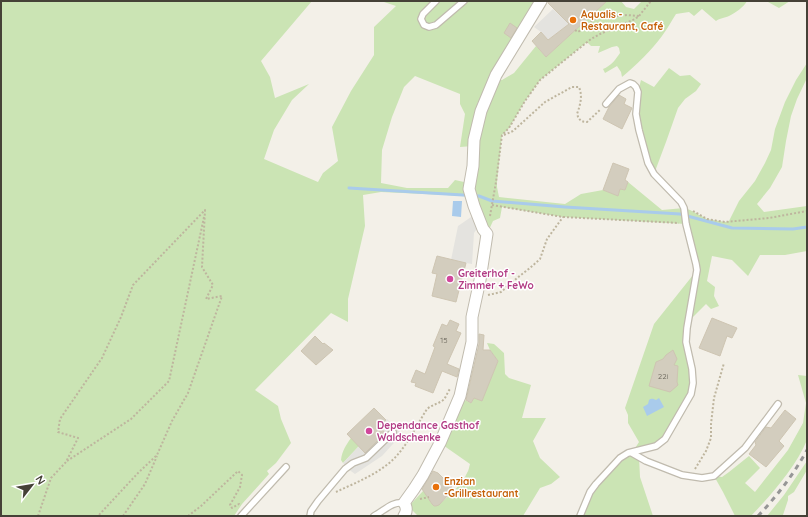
<svg xmlns="http://www.w3.org/2000/svg" width="808" height="517" font-family="Quicksand,sans-serif">
  <style>
    .green { fill: #cbe4b4; fill-rule: evenodd }
    .parking { fill: #e4e3df }
    .water { fill: #a9cbeb }
    .lines { fill: none; stroke-linecap: round; stroke-linejoin: round }
    .stream { stroke: #a9cbeb; stroke-width: 3 }
    .building { fill: #d3cdbe; stroke: #cec5b2 }
    .service-casing { stroke: #c0bbae; stroke-width: 8 }
    .minor-casing { stroke: #c0bbae; stroke-width: 13 }
    .path { stroke: #beb59e; stroke-width: 2; stroke-dasharray: 2 2; stroke-linecap: butt }
    .service { stroke: #fff; stroke-width: 5.5 }
    .minor { stroke: #fff; stroke-width: 11 }
    .rail { stroke: #969696; stroke-width: 3; stroke-dasharray: 5 5; stroke-linecap: butt }
    .food-dot { fill: #e8710a; stroke: #fff; stroke-width: 1.5 }
    .hotel-dot { fill: #d1479c; stroke: #fff; stroke-width: 1.5 }
    .labels { text-anchor: middle; dominant-baseline: central; stroke-width: 3; stroke-linejoin: round; paint-order: stroke }
    .number-label { font-size: 8px; fill: #686459 }
    .food-label { font-size: 10px; font-weight: bold; fill: #c56008; stroke: #fff; text-anchor: start }
    .hotel-label { font-size: 10px; font-weight: bold; fill: #b23c85; stroke: #fff; text-anchor: start }
  </style>
  <rect width="100%" height="100%" fill="#f3f0e8"/>
  <path class="green" d="M 1,1 L 312,1 L 261,61 L 270,77 L 275,98 L 309,84 L 292,100 L 274,130 L 264,159 L 318,182 L 323,173 L 338,161 L 332,127 L 351,91 L 374,55 L 374,27 L 396,6 L 381,1 L 537,1 L 509,44 L 477,104 L 481,111 L 494,79 L 502,80 L 514,73 L 536,46 L 546,57 L 607,1 L 621,1 L 626,7 L 634,9 L 642,1 L 747,1 C 744,7 735,13 729,16 C 724,18 720,18 716,21 L 702,9 L 694,16 L 689,12 L 676,14 C 671,22 667,29 662,36 C 652,50 635,66 622,77 L 621,72 L 617,66 L 605,73 L 603,69 C 611,66 616,59 620,53 L 619,48 L 617,46 L 612,47 L 598,53 L 600,46 L 591,46 L 587,42 L 540,80 L 525,101 L 509,128 L 502,135 L 497,182 L 497,187 L 499,197 L 565,204 L 581,194 L 603,190 L 618,195 L 620,189 L 625,190 L 628,182 L 662,210 L 684,208 L 690,210 L 707,219 L 725,222 L 729,221 L 739,201 L 755,181 L 765,163 L 771,150 L 775,129 L 785,102 L 796,80 L 807,63 L 807,78 L 797,99 L 791,116 L 786,141 L 782,167 L 770,188 L 757,204 L 764,212 L 807,206 L 807,251 L 785,255 L 760,255 L 748,276 L 732,260 L 712,256 L 707,281 L 715,287 L 714,296 L 719,306 L 711,309 L 706,304 L 689,321 L 687,328 L 691,394 L 662,442 L 632,453 L 639,457 L 640,477 L 653,516 L 581,516 L 587,500 L 616,461 L 632,453 L 639,442 L 628,423 L 628,415 L 625,408 L 654,324 L 697,270 L 686,224 L 563,217 L 502,207 L 500,218 L 493,221 L 487,234 L 468,196 L 381,192 L 363,195 L 365,226 L 348,299 L 348,322 L 331,313 L 255,390 L 278,406 L 281,419 L 291,443 L 276,463 L 267,471 L 269,474 L 242,504 L 234,516 L 1,516 ZM 415,76 L 460,94 L 460,104 L 465,114 L 460,147 L 473,146 L 469,188 L 464,182 L 455,180 L 448,188 L 407,188 L 381,183 L 382,150 L 392,117 L 404,87 Z
    M 761,1 L 790,1 L 779,8 L 768,2 Z
    M 669,68 L 680,76 L 690,75 L 701,84 L 696,91 L 685,99 L 678,108 L 666,142 L 654,174 L 639,130 L 638,92 L 641,80 L 654,87 Z
    M 487,343 L 494,344 L 504,353 L 505,374 L 509,378 L 531,385 L 522,418 L 546,418 L 533,441 L 540,458 L 560,477 L 551,484 L 540,488 L 523,516 L 418,516 L 412,510 L 410,505 L 423,491 L 431,498 L 430,501 C 432,505 435,506 439,505 C 448,496 462,485 467,473 C 469,470 469,467 470,464 L 440,443 L 459,397 L 471,403 L 474,398 L 482,400 L 498,361 L 490,350 Z
    M 798,375 L 807,376 L 807,440 C 796,467 771,495 751,516 L 735,516 L 723,492 L 714,476 L 722,477 L 729,472 L 749,456 L 760,468 L 745,483 L 755,492 L 788,450 L 803,423 L 806,403 Z
    M 351,438 L 359,446 L 343,463 L 341,460 C 342,451 346,445 351,438 Z
    M 807,461 L 807,470 L 794,492 L 788,496 L 788,500 L 783,515 L 782,516 L 767,516 L 784,495 Z"/>
  <path class="parking" d="M 553,9 L 569,24 L 548,40 L 541,32 L 534,27 Z
    M 474,215 L 478,227 L 474,233 L 472,264 L 466,263 L 451,260 L 458,226 Z
    M 387,419 L 402,434 L 382,456 L 355,474 L 348,469 L 343,463 L 359,446 L 365,452 L 385,434 L 379,426 Z"/>
  <path class="water" d="M 453,201 L 462,201 L 461,217 L 452,216 Z
    M 659,398 L 664,407 L 647,416 L 643,407 L 648,404 L 649,400 C 652,398 653,399 656,400 Z"/>
  <g class="lines">
    <path class="stream" d="M 349,188 L 479,196 L 492,201 L 565,207 L 680,214 L 732,228 L 793,229 L 807,227"/>
  </g>
  <path class="building" d="M 548,1 L 607,1 L 546,57 L 532,41 L 541,32 L 548,40 L 569,24 L 548,3 Z
    M 510,23 L 517,28 L 511,38 L 504,33 Z
    M 619,95 L 626,99 L 624,104 L 632,108 L 622,129 L 603,119 L 609,107 Z
    M 613,163 L 629,169 L 625,180 L 628,182 L 625,190 L 620,189 L 618,196 L 603,190 Z
    M 437,256 L 466,263 L 456,302 L 432,296 L 437,274 L 432,273 Z
    M 712,318 L 737,328 L 732,338 L 727,336 L 720,356 L 699,348 Z
    M 450,320 L 459,324 L 456,331 L 461,333 L 447,364 L 459,369 L 457,377 L 442,371 L 433,393 L 415,386 L 416,383 L 411,382 L 416,370 L 425,374 L 435,347 L 433,346 L 442,324 L 447,326 Z
    M 479,334 L 484,335 L 483,350 L 490,350 L 498,361 L 482,401 L 474,398 L 471,403 L 466,400 L 479,344 Z
    M 315,336 L 323,344 L 324,343 L 333,350 L 316,365 L 301,351 Z
    M 673,350 L 677,359 L 674,365 L 678,366 L 677,382 L 678,385 L 670,392 L 649,386 L 656,362 L 663,359 L 666,355 Z
    M 374,408 L 386,420 L 379,426 L 385,433 L 365,453 L 347,434 Z
    M 785,410 L 796,419 L 779,441 L 784,446 L 766,467 L 749,454 L 756,445 L 755,442 L 766,427 L 771,428 Z
    M 433,471 L 438,473 L 452,487 L 451,489 L 452,491 L 439,505 L 436,506 L 434,506 L 432,504 L 422,489 Z"/>
  <g class="lines">
    <g class="service-casing">
      <path id="service" d="M 436,1 L 423,14 L 421,19 L 424,25 L 429,27 L 436,25 L 464,1
        M 632,453 L 646,461 L 682,475 L 702,478 L 714,476 L 745,448 L 778,404
        M 241,516 L 286,467
        M 310,516 L 311,511 L 318,501 L 345,469 L 353,463 L 366,458 L 393,432
        M 374,516 C 384,511 392,501 404,503
        M 580,516 L 590,492 L 596,484 L 620,458 L 628,453 L 656,446 L 665,439 L 691,394 L 693,383 L 692,369 L 686,342 L 687,328 L 697,270 L 696,264 L 686,224 L 684,208 L 681,202 L 654,174 L 648,163 L 639,130 L 636,114 L 638,92 L 636,87 L 633,84 L 630,83 L 619,89 L 606,104"/>
    </g>
    <g class="minor-casing">
      <path id="minor" d="M 404,516 C 407,512 407,507 404,503 L 414,489 L 423,475 L 440,443 L 460,396 L 472,342 L 472,317 L 480,280 L 487,234 L 483,229 L 474,206 L 469,189 L 473,166 L 474,140 L 481,111 L 496,75 L 541,1"/>
    </g>
    <path class="path" d="M 575,30 L 578,32 L 584,28 L 593,20 L 603,15 L 617,16 L 627,15 L 639,16
      M 504,135 L 513,131 L 545,102 L 572,87 L 579,87 C 583,97 580,105 577,114 C 579,120 581,122 587,122 L 601,109
      M 492,205 L 563,217 L 679,223
      M 693,211 L 707,219 L 725,222 L 769,218 L 807,211
      M 490,216 L 496,182 L 502,135 L 509,128 L 525,101 L 540,80 L 591,39 L 600,34 L 635,19 L 639,16 L 651,1
      M 488,295 L 501,292 L 517,278 L 530,268 L 540,259 L 547,239 L 563,217
      M 67,461 L 131,419 L 169,381 L 204,217
      M 695,469 L 706,451 L 711,438 L 711,424 L 714,398 L 724,363
      M 336,492 C 357,482 384,472 399,453 C 410,440 418,423 427,409 C 432,405 437,404 442,401 C 446,398 447,393 450,389
      M 420,499 L 429,497
      M 38,516 L 51,478 L 66,462 L 78,438 L 58,432 L 60,419 L 102,358 L 121,317 L 133,285 L 205,210 L 202,267 L 213,285 L 206,299 L 222,296 L 188,393 L 172,421 L 157,455 L 138,473 L 98,516
      M 123,516 L 145,484 L 157,456
      M 188,516 L 201,506 L 238,471 L 242,475 L 240,487 L 230,505 L 232,508 L 239,504 L 241,505"/>
    <use href="#service" class="service"/>
    <use href="#minor" class="minor"/>
    <path class="rail" d="M 758,516 C 777,496 794,474 807,450"/>
  </g>
  <g class="food-dot">
    <circle cx="573" cy="20" r="4"/>
    <circle cx="436" cy="487" r="4"/>
  </g>
  <g class="hotel-dot">
    <circle cx="450" cy="279" r="4"/>
    <circle cx="369" cy="431" r="4"/>
  </g>
  <g class="labels">
    <g class="number-label">
      <text x="444" y="340">15</text>
      <text x="663" y="376">22i</text>
    </g>
    <g class="food-label">
      <text x="581" y="14">Aqualis -<tspan x="581" dy="12">Restaurant, Café</tspan></text>
      <text x="444" y="481">Enzian<tspan x="444" dy="12">-Grillrestaurant</tspan></text>
    </g>
    <g class="hotel-label">
      <text x="458" y="273">Greiterhof -<tspan x="458" dy="12">Zimmer + FeWo</tspan></text>
      <text x="377" y="425">Dependance Gasthof<tspan x="377" dy="12">Waldschenke</tspan></text>
    </g>
  </g>
  <rect width="808" height="517" fill="none" stroke="#454137" stroke-width="4"/>
  <g transform="translate(32 485) rotate(59)" stroke="#ffffff" stroke-width="3" paint-order="stroke">
  <path d="M0-3L7 15L0 10L-7 15Z" fill="#454137"/>
  <text y="-6" font-size="11" font-weight="bold" text-anchor="middle" fill="#454137">N</text>
  </g>
</svg>
